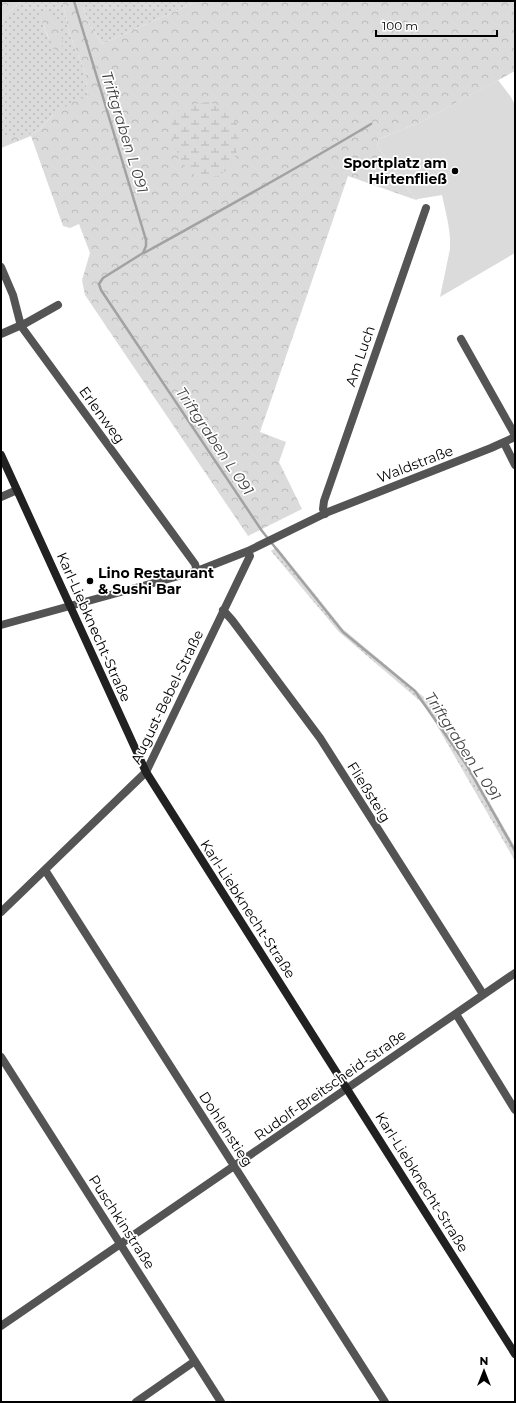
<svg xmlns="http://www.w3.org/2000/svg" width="516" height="1403" font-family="Montserrat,sans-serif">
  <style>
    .grass { fill: url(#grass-dots); fill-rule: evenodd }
    .forest { fill: url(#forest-crowns) }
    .wetland { fill: url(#wetland-marsh) }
    .park { fill: #dbdbdb }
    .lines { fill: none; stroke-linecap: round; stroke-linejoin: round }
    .stream { stroke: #a2a2a2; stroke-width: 2.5 }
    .street { stroke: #545454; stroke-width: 8 }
    .secondary { stroke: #212121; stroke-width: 8 }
    .poi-dot { fill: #000; stroke: #fff; stroke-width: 1.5 }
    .labels { text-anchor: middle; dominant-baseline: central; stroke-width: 3.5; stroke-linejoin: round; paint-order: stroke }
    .poi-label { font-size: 14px; font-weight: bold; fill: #000; stroke: #fff; text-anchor: end }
    .street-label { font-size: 14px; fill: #000; stroke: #fff }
    .water-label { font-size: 15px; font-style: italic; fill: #434343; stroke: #fff }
  </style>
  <defs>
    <pattern id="grass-dots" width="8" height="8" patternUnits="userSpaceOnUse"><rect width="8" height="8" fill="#dbdbdb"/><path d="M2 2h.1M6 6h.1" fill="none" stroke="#bababa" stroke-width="1.8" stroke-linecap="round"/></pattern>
    <pattern id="forest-crowns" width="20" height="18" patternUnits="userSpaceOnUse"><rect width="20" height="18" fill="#dbdbdb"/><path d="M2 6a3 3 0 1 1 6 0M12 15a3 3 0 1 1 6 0" fill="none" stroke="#bababa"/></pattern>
    <pattern id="wetland-marsh" width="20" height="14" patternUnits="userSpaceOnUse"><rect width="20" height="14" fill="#dbdbdb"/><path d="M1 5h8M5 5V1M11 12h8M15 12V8" fill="none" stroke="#bababa"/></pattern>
  </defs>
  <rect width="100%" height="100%" fill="#fff"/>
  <path class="grass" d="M 21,1 L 62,1 L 70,35 L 85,72 L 88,98 L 53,115 L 38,131 L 29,135 L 1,135 L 1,22 L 4,17 ZM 41,13 L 45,13 L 49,39 L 41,20 Z
    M 81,1 L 198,1 L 102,44 L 88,22 Z
    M 277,547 L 343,629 L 425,698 L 429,696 L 515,847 L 515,861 L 428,710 L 420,701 L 339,632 L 271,551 Z"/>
  <path class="forest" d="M 1,1 L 21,1 L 4,17 L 1,22 Z
    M 62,1 L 81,1 L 88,22 L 102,44 L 198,1 L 515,1 L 515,71 L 421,122 L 379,139 L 377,146 L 416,200 L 348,176 L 260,432 L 286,442 L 279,462 L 302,509 L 248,536 L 85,295 L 82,280 L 90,253 L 79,224 L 70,228 L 63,226 L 31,136 L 1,148 L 1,135 L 29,135 L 38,131 L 53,115 L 77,99 L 88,98 L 85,72 L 70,35 Z
    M 48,11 C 60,20 64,38 62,52 L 56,54 L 41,20 L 41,13 Z"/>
  <path class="wetland" d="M 208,102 C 214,104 222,106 227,110 C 243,121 239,146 234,161 C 232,167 226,171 221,174 C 217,176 211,179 206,179 C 183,178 162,130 176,113 C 183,104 197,104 208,102 Z"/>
  <path class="park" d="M 498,80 L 511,97 L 515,105 L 515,253 L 440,297 L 450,249 C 451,230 446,214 442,195 L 418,199 L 416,200 L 377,146 L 379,139 L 421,122 Z"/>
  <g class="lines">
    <path class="stream" d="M 74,1 L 146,240 L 146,246 L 143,253 L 103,278 L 99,284 L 101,290 L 262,531 L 343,632 L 415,691 L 466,764 L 515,851
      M 144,253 C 220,211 296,169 371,124"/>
    <path class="street" d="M 1,267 L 13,295 L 21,326 L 195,564 L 197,571
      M 1,334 L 26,323 L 58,305
      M 461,339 L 515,435
      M 504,443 L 515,465
      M 1,497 L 17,490
      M 325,514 L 323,509 L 324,501 L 426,208
      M 223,610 L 232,620 L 320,738 L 483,994
      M 1,625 L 197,571 L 248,551 L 328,512 L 491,448 L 515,437
      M 45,870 L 385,1402
      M 1,912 L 146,772 L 248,560 L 250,556 L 248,551
      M 456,1014 L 515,1110
      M 1,1057 L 221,1402
      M 1,1326 L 515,973
      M 136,1402 L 195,1361"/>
    <path class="secondary" d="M 1,455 L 146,772 L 515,1354"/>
  </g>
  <g class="poi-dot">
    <circle cx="455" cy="171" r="4"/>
    <circle cx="90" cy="581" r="4"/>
  </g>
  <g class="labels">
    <g class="poi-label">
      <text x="447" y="163">Sportplatz am<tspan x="447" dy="16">Hirtenfließ</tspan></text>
      <text x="98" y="573" text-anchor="start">Lino Restaurant<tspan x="98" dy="16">&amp; Sushi Bar</tspan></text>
    </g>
    <g class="street-label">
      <text transform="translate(360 356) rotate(-71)">Am Luch</text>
      <text transform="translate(102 415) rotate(54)">Erlenweg</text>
      <text transform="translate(415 464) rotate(-21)">Waldstraße</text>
      <text transform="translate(94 627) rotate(66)">Karl-Liebknecht-Straße</text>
      <text transform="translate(167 697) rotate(-64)">August-Bebel-Straße</text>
      <text transform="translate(369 792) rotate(58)">Fließsteig</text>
      <text transform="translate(248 909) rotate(57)">Karl-Liebknecht-Straße</text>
      <text transform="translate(330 1085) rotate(-35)">Rudolf-Breitscheid-Straße</text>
      <text transform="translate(226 1129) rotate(57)">Dohlenstieg</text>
      <text transform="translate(422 1182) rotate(58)">Karl-Liebknecht-Straße</text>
      <text transform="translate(122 1222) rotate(57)">Puschkinstraße</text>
    </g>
    <g class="water-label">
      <text transform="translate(125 132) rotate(73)">Triftgraben L 091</text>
      <text transform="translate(215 441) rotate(56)">Triftgraben L 091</text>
      <text transform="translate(463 746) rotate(57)">Triftgraben L 091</text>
    </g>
  </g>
  <rect width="516" height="1403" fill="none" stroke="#000000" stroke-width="4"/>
  <g transform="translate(484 1371)" stroke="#ffffff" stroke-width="3" paint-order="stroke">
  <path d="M0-3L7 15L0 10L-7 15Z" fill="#000000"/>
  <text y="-6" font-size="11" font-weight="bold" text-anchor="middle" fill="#000000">N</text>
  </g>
  <path d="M376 30v6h121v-6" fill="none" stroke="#000000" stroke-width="2"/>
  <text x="382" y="30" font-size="12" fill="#000000" stroke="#ffffff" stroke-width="3" paint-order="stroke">100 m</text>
</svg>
